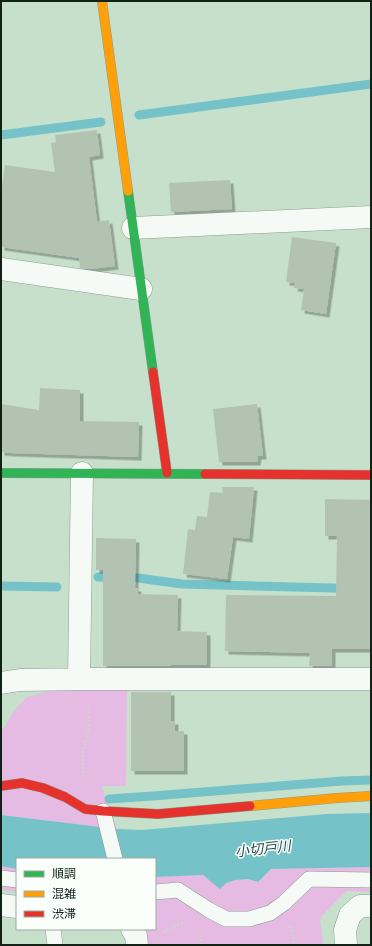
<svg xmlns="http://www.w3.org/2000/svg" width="372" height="946" font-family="Overpass,'Noto Sans JP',sans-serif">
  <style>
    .green { fill: #e5bbe3 }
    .water { fill: #75c3c9 }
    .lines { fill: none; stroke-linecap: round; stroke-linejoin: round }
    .stream { stroke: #75c3c9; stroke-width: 9 }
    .building { fill: #b3c3b1; filter: url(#shadow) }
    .lane-casing { stroke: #8a9d8d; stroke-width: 16 }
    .street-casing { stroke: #8a9d8d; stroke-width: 23 }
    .fast-casing { stroke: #8a9d8d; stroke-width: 10 }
    .slow-casing { stroke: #8a9d8d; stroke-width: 10 }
    .jam-casing { stroke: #8a9d8d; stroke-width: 10 }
    .path { stroke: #ced5cf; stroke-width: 2.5; stroke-dasharray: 2 2; stroke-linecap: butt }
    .lane { stroke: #f6faf7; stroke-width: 15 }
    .street { stroke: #f6faf7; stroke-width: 22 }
    .fast { stroke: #30b455; stroke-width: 9 }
    .slow { stroke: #ff9f0a; stroke-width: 9 }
    .jam { stroke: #e5322d; stroke-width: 9 }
    .labels { text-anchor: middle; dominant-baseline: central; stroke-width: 3; stroke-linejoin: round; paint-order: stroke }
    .water-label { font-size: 14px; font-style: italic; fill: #2b4a50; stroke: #fafffb }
  </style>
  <defs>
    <filter id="shadow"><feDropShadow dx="3.5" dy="3.5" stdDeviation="0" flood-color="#0004"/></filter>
  </defs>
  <rect width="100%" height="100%" fill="#c6e0cb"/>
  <path class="green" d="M 127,684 L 126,786 L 102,786 L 106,800 L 117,829 L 1,815 L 1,729 L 4,728 L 13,712 L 27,697 L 50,691 L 110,687 Z
    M 1,866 L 17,869 L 17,892 L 1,890 Z
    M 327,867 L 371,867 L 371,892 L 346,891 L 320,918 L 323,945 L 147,945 L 146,929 L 155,929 L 155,877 L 203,875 L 226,883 L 236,880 L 248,879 L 258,882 L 271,869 Z"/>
  <path class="water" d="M 371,813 L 371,867 L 271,869 L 258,882 L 248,879 L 236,880 L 226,883 L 220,889 L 203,875 L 155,877 L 155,859 L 17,859 L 17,869 L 1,866 L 1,815 L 117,829 L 142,830 L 327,814 Z"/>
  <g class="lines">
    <path class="stream" d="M 139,115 L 371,84
      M 1,135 L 101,122
      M 98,577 L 131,577 L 182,584 L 371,589
      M 1,586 L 57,587
      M 109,799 L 153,796 L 342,781 L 371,780"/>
  </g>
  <path class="building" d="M 97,130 L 100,155 L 89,157 L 97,222 L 109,220 L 115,266 L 91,269 L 80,268 L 79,258 L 1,247 L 1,192 L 5,165 L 55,172 L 51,143 L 56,142 L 55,135 Z
    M 230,180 L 232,209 L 171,212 L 169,183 Z
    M 292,237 L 336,243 L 326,314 L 301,310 L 304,289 L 294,288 L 295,283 L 286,282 Z
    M 40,388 L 80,390 L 80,421 L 139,422 L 138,457 L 11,453 L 1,452 L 1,404 L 39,410 Z
    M 257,404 L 263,456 L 258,456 L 257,462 L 219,462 L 213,409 Z
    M 222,487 L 254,487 L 249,539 L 233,537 L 227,579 L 183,574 L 188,529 L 195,530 L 197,516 L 207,517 L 210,492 L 223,493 Z
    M 325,499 L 371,500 L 371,649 L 332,649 L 332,666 L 309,666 L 310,653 L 225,651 L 226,595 L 336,596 L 337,536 L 325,536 Z
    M 96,538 L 136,539 L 135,588 L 138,588 L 138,594 L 178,595 L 177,631 L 207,632 L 207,665 L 171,665 L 171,666 L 103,666 L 103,570 L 96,570 Z
    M 131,692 L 171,692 L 171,721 L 175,721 L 175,731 L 184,731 L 184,771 L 131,771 Z"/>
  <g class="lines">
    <g class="lane-casing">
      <path id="lane" d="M 103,811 L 115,859
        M 1,878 L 17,880
        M 155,892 L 178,890 L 209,910 L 226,919 L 249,919 L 270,913 L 284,903 L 309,879 L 371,880
        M 53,929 L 55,945"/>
    </g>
    <g class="street-casing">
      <path id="street" d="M 133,228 L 371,217
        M 1,269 L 141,289
        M 79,679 L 82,473
        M 1,683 L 20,680 L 88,679 L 371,679
        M 1,905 L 17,907
        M 132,929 L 136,936 L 137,945
        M 346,945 L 345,930 L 350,915 L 360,906 L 371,906"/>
    </g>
    <g class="fast-casing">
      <path id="fast" d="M 128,191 L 153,372
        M 1,473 L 205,474"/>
    </g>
    <g class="slow-casing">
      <path id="slow" d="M 102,1 L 128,191
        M 250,806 L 337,798 L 371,796"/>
    </g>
    <g class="jam-casing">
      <path id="jam" d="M 153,372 L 167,473
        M 205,474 L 371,475
        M 1,786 L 22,783 L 43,788 L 65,797 L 85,809 L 103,811 L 158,814 L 250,806"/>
    </g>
    <path class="path" d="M 84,777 L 82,754 L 89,731 L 89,705
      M 290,926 L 295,945
      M 163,932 L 185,921
      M 200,945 L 203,933"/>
    <use href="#lane" class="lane"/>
    <use href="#street" class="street"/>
    <use href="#fast" class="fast"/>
    <use href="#slow" class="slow"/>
    <use href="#jam" class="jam"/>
  </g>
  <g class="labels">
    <g class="water-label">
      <text transform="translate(263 850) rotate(-6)">小切戸川</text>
    </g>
  </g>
  <rect width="372" height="946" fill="none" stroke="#112214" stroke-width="4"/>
  <rect x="16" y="858" width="140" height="72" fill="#fafffb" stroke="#9da79f"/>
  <rect x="24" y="871" width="20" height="6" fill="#30b455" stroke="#9da79f"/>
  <text x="52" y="878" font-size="12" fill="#112214">順調</text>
  <rect x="24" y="891" width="20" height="6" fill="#ff9f0a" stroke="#9da79f"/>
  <text x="52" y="898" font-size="12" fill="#112214">混雑</text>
  <rect x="24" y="911" width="20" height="6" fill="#e5322d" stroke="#9da79f"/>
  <text x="52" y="918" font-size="12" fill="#112214">渋滞</text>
</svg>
